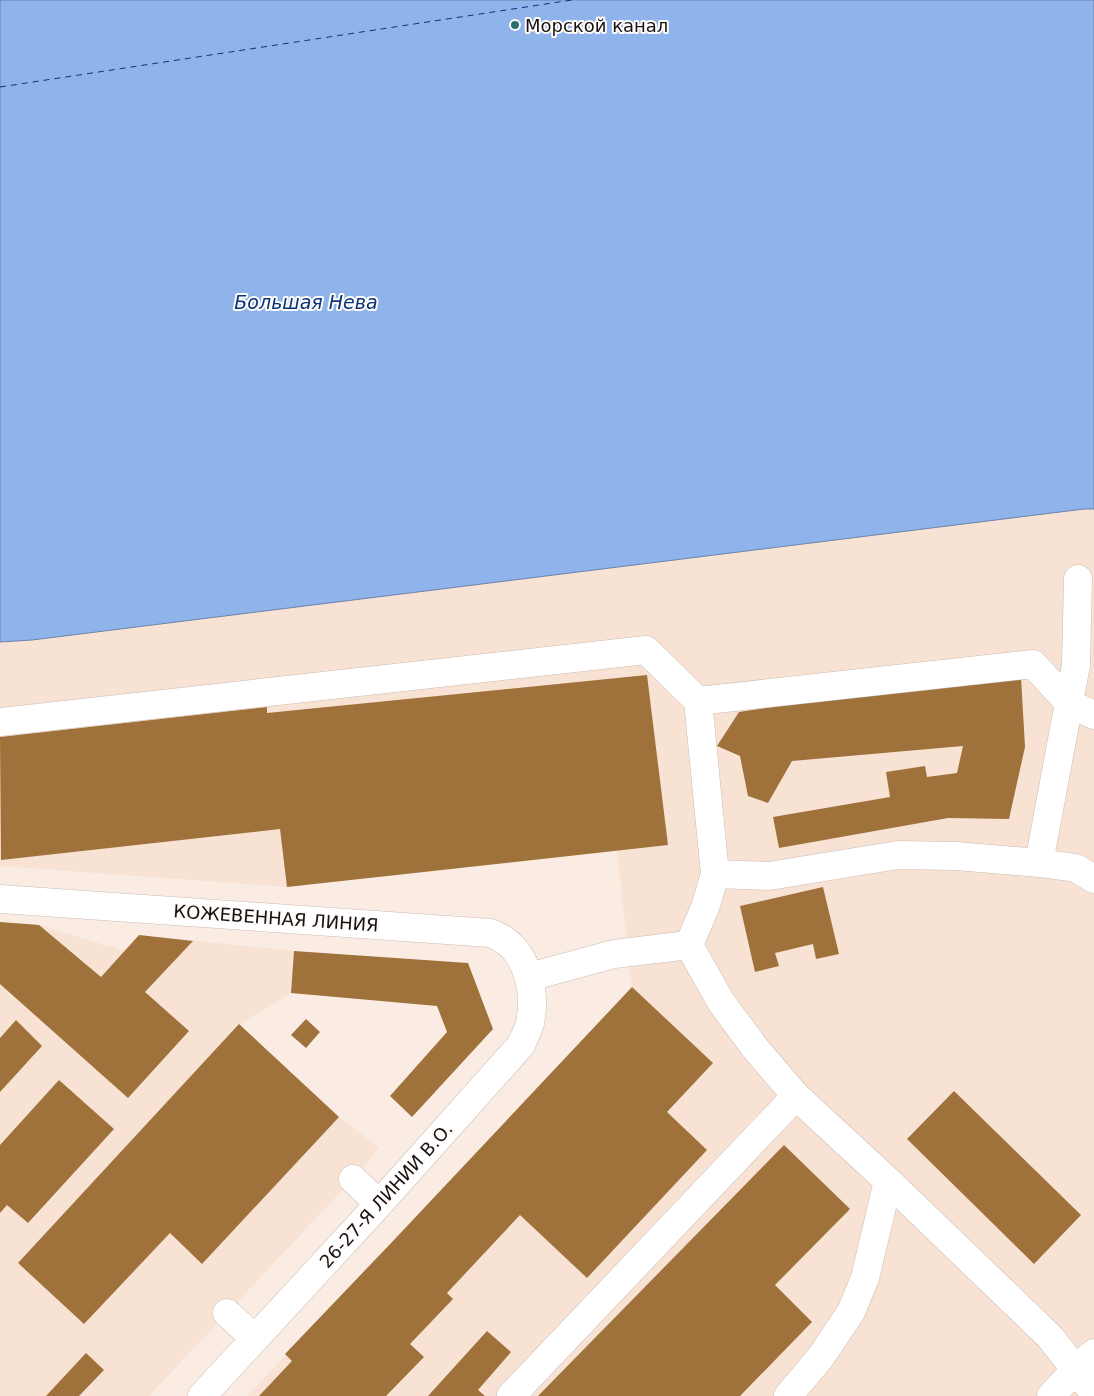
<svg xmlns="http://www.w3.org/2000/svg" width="1094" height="1396" font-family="'DejaVu Sans',sans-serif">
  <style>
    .built { fill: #f8e2d4 }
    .water { fill: #8fb3eb; stroke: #6b83a9 }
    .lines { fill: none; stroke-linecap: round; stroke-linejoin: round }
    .ferry { stroke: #093576; stroke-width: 1; stroke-dasharray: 6 5; stroke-linecap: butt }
    .building { fill: #9f723c }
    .minor-casing { stroke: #cbbdb4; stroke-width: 29 }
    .minor { stroke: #fff; stroke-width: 28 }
    .poi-dot { fill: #27706c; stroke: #fefbfa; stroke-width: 2 }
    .labels { text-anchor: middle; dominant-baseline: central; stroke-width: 4; stroke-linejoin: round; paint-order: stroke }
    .poi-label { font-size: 18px; fill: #181310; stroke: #fefbfa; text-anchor: start }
    .street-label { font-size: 18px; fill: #181310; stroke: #fefbfa }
    .water-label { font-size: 19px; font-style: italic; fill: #093576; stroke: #fefbfa }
  </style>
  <rect width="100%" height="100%" fill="#faece3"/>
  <path class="built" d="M 1084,509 L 1094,509 L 1094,1396 L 247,1396 L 632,987 L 617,851 L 287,887 L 0,866 L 0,642 L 32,640 Z
    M 0,922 L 39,925 L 125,951 L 139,935 L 294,951 L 291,993 L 239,1025 L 339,1117 L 379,1148 L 353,1179 L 149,1396 L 0,1396 Z"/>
  <path class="water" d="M 0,0 L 1094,0 L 1094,509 L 1084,509 L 32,640 L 0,642 Z"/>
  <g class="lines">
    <path class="ferry" d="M 0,87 L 572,0"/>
  </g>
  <path class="building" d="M 647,675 L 668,845 L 287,887 L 280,829 L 1,860 L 0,737 L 267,707 L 267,713 Z
    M 1021,677 L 1025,747 L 1009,819 L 948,818 L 779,848 L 773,817 L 890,797 L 886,772 L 925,766 L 927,777 L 957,773 L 963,746 L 792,761 L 768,803 L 748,796 L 740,756 L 717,746 L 739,712 L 786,705 Z
    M 823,887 L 839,954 L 816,959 L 813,944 L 775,953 L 779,966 L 755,972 L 740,906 Z
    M 0,922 L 39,925 L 101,977 L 139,935 L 193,941 L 145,992 L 189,1031 L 128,1098 L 0,984 Z
    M 294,951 L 468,963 L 493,1029 L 412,1117 L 390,1096 L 447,1032 L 437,1006 L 291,993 Z
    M 632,987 L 713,1063 L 667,1112 L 707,1150 L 587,1278 L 520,1215 L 447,1293 L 453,1299 L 410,1344 L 424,1357 L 386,1396 L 259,1396 L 292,1361 L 285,1354 L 393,1241 Z
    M 306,1019 L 320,1032 L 306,1048 L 291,1035 Z
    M 16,1020 L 42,1046 L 0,1092 L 0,1038 Z
    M 239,1024 L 339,1117 L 202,1264 L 170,1233 L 84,1324 L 18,1263 Z
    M 59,1080 L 114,1129 L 28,1223 L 7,1205 L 0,1213 L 0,1145 Z
    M 954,1091 L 1081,1215 L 1034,1264 L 907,1139 Z
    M 784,1145 L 850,1209 L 775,1285 L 812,1322 L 740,1396 L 538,1396 Z
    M 487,1331 L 511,1352 L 478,1390 L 485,1396 L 428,1396 Z
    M 86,1353 L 104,1370 L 79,1396 L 46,1396 Z"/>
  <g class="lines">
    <g class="minor-casing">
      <path id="minor" d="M 698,701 L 1033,664 L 1070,704 L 1094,715
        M 0,722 L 646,650 L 698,701 L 715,874 L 706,905 L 689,945
        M 1039,863 L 1076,868 L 1094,879
        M 715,874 L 769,876 L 898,855 L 956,856 L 1039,863 L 1076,665 L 1078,579
        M 0,899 L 490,933 C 495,935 500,937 504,940 C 529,957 536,995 530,1023 C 528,1030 524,1038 521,1045 L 379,1204 L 202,1396
        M 529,977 L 614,954 L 689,945 L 721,1002 L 755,1048 L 796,1096 L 888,1181 L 1050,1337 L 1094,1393
        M 353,1179 L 379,1204
        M 227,1313 L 255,1339
        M 511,1396 L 796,1096
        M 788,1396 L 820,1358 L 851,1312 L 865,1278 L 888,1181
        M 1051,1396 L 1076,1369 L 1094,1353"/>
    </g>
    <use href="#minor" class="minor"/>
  </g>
  <circle class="poi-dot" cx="515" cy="25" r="5"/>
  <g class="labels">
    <g class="poi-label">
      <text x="525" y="25">Морской канал</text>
    </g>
    <g class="street-label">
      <text transform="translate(276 918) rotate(4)">КОЖЕВЕННАЯ ЛИНИЯ</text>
      <text transform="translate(386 1195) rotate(-48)">26-27-Я ЛИНИИ В.О.</text>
    </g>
    <g class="water-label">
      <text x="306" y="302">Большая Нева</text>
    </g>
  </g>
</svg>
